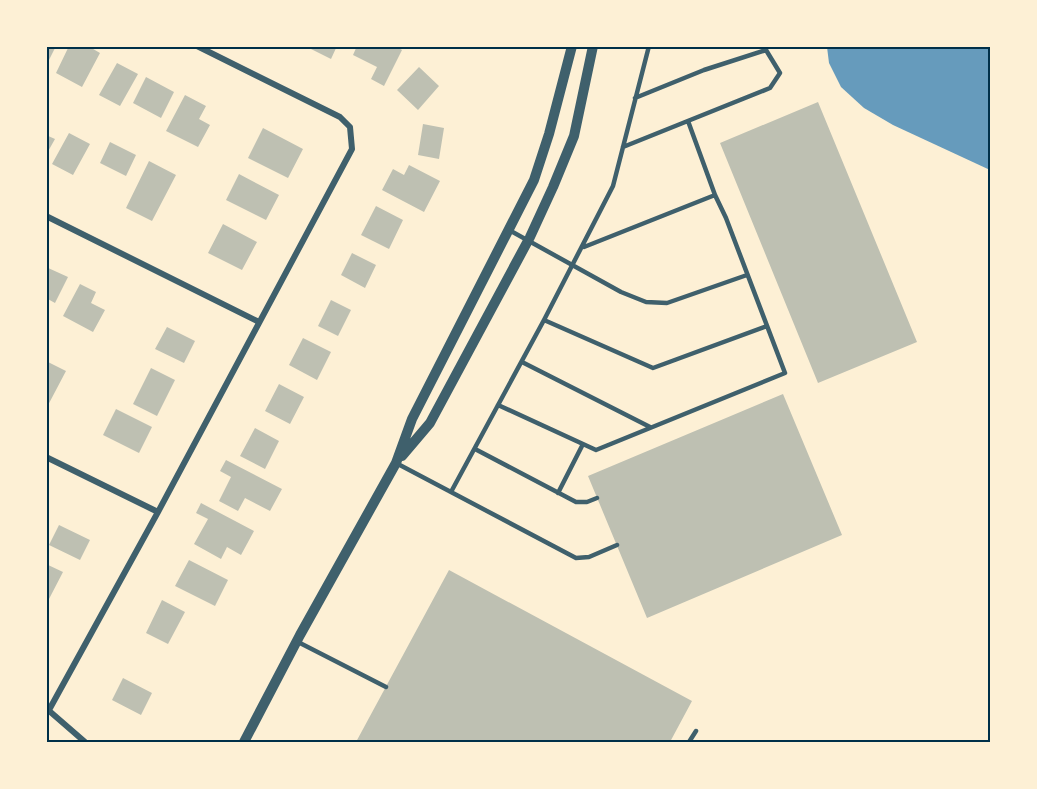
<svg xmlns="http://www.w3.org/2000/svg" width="1037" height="789" font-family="Jost,sans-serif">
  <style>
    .water { fill: #669bbc }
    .building { fill: #bec0b2 }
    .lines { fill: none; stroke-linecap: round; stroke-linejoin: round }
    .service { stroke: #3f606c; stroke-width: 4.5 }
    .minor { stroke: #3f606c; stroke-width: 6 }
    .tertiary { stroke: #3f606c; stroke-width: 10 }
    .neatline { fill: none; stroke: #003049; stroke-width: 2 }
  </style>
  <rect width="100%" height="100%" fill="#fdf0d5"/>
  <path class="water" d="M 827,47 L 990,47 L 990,170 L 893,125 L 864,108 L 841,87 L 829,63 Z"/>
  <path class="building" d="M 46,46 L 56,46 L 46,66 Z
    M 69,46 L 88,46 L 100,53 L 82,87 L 56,73 Z
    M 305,46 L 337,46 L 331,59 Z
    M 357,46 L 395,46 L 402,50 L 384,86 L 371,79 L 377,67 L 353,55 Z
    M 117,63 L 138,74 L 120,106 L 99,95 Z
    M 419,67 L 439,86 L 418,110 L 397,90 Z
    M 146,77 L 174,92 L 161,118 L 133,103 Z
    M 185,95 L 206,106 L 199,119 L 210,125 L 198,147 L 166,131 Z
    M 818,102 L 917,342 L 818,383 L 720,143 Z
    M 423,124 L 444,128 L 439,159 L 418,155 Z
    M 263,128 L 303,149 L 288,178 L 248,158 Z
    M 69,133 L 90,144 L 73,175 L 52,164 Z
    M 46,135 L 55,139 L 46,155 Z
    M 110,142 L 136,155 L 126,176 L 100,163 Z
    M 149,161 L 176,175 L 152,221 L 126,208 Z
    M 409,165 L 440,181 L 424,212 L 382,190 L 393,169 L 404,175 Z
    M 239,174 L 279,195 L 266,220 L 226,200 Z
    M 376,206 L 403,220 L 389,249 L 361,235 Z
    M 223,224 L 257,242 L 242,270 L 208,253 Z
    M 352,253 L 376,265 L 365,288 L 341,275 Z
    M 46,267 L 68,277 L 55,303 L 46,298 Z
    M 80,284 L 96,292 L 91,303 L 105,310 L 93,332 L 63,316 Z
    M 331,300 L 351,310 L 338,336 L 318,326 Z
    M 167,327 L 195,341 L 184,363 L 155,349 Z
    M 303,338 L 331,352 L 317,380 L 289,365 Z
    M 46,361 L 66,371 L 46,409 Z
    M 151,368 L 175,380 L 157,416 L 133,404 Z
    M 279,384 L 304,397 L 290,424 L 265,411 Z
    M 783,394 L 842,535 L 647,618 L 588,476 Z
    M 116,409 L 152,427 L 139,453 L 103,435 Z
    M 255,428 L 279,441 L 265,469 L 240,456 Z
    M 226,460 L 282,489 L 270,511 L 245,498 L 238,511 L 219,501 L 231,477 L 220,471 Z
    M 201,503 L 254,531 L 241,555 L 227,547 L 221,559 L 194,544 L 208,519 L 196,513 Z
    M 59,525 L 90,540 L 80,560 L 49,545 Z
    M 189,560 L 228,580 L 215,606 L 175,586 Z
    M 46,564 L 63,572 L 49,599 L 46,597 Z
    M 449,570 L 692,701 L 670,742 L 646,742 L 642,741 L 641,742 L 356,742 Z
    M 162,600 L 185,612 L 168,644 L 146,633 Z
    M 123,678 L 152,693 L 141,715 L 112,700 Z"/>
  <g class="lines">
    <path class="service" d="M 635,98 L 704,70 L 766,50
      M 623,147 L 770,88 L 780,73 L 766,50 L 766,46
      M 509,230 L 621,292 L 646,302 L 667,303 L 747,275
      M 584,247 L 715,195
      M 544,320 L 653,368 L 767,326
      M 522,362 L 650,427
      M 498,405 L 596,450 L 785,373 L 726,218 L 715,195 L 688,121
      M 475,449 L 576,502 L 587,502 L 597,498
      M 396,463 L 576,558 L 589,557 L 617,545
      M 451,492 L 544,320 L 613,186 L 649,46
      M 558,493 L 583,444
      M 298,642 L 386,687
      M 689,742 L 696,731"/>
    <path class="minor" d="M 46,216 L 259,322
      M 46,457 L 158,512
      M 47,709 L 85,742
      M 49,710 L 158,512 L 352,149 L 350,127 L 340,117 L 197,46"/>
    <path class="tertiary" d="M 402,456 L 430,423 L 530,237 L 553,187 L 574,136 L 593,46
      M 244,742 L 300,635 L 396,463 L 412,419 L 534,180 L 549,134 L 572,46"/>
  </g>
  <rect width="1037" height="789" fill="none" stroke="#fdf0d5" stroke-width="96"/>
  <rect x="48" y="48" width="941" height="693" class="neatline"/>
</svg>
